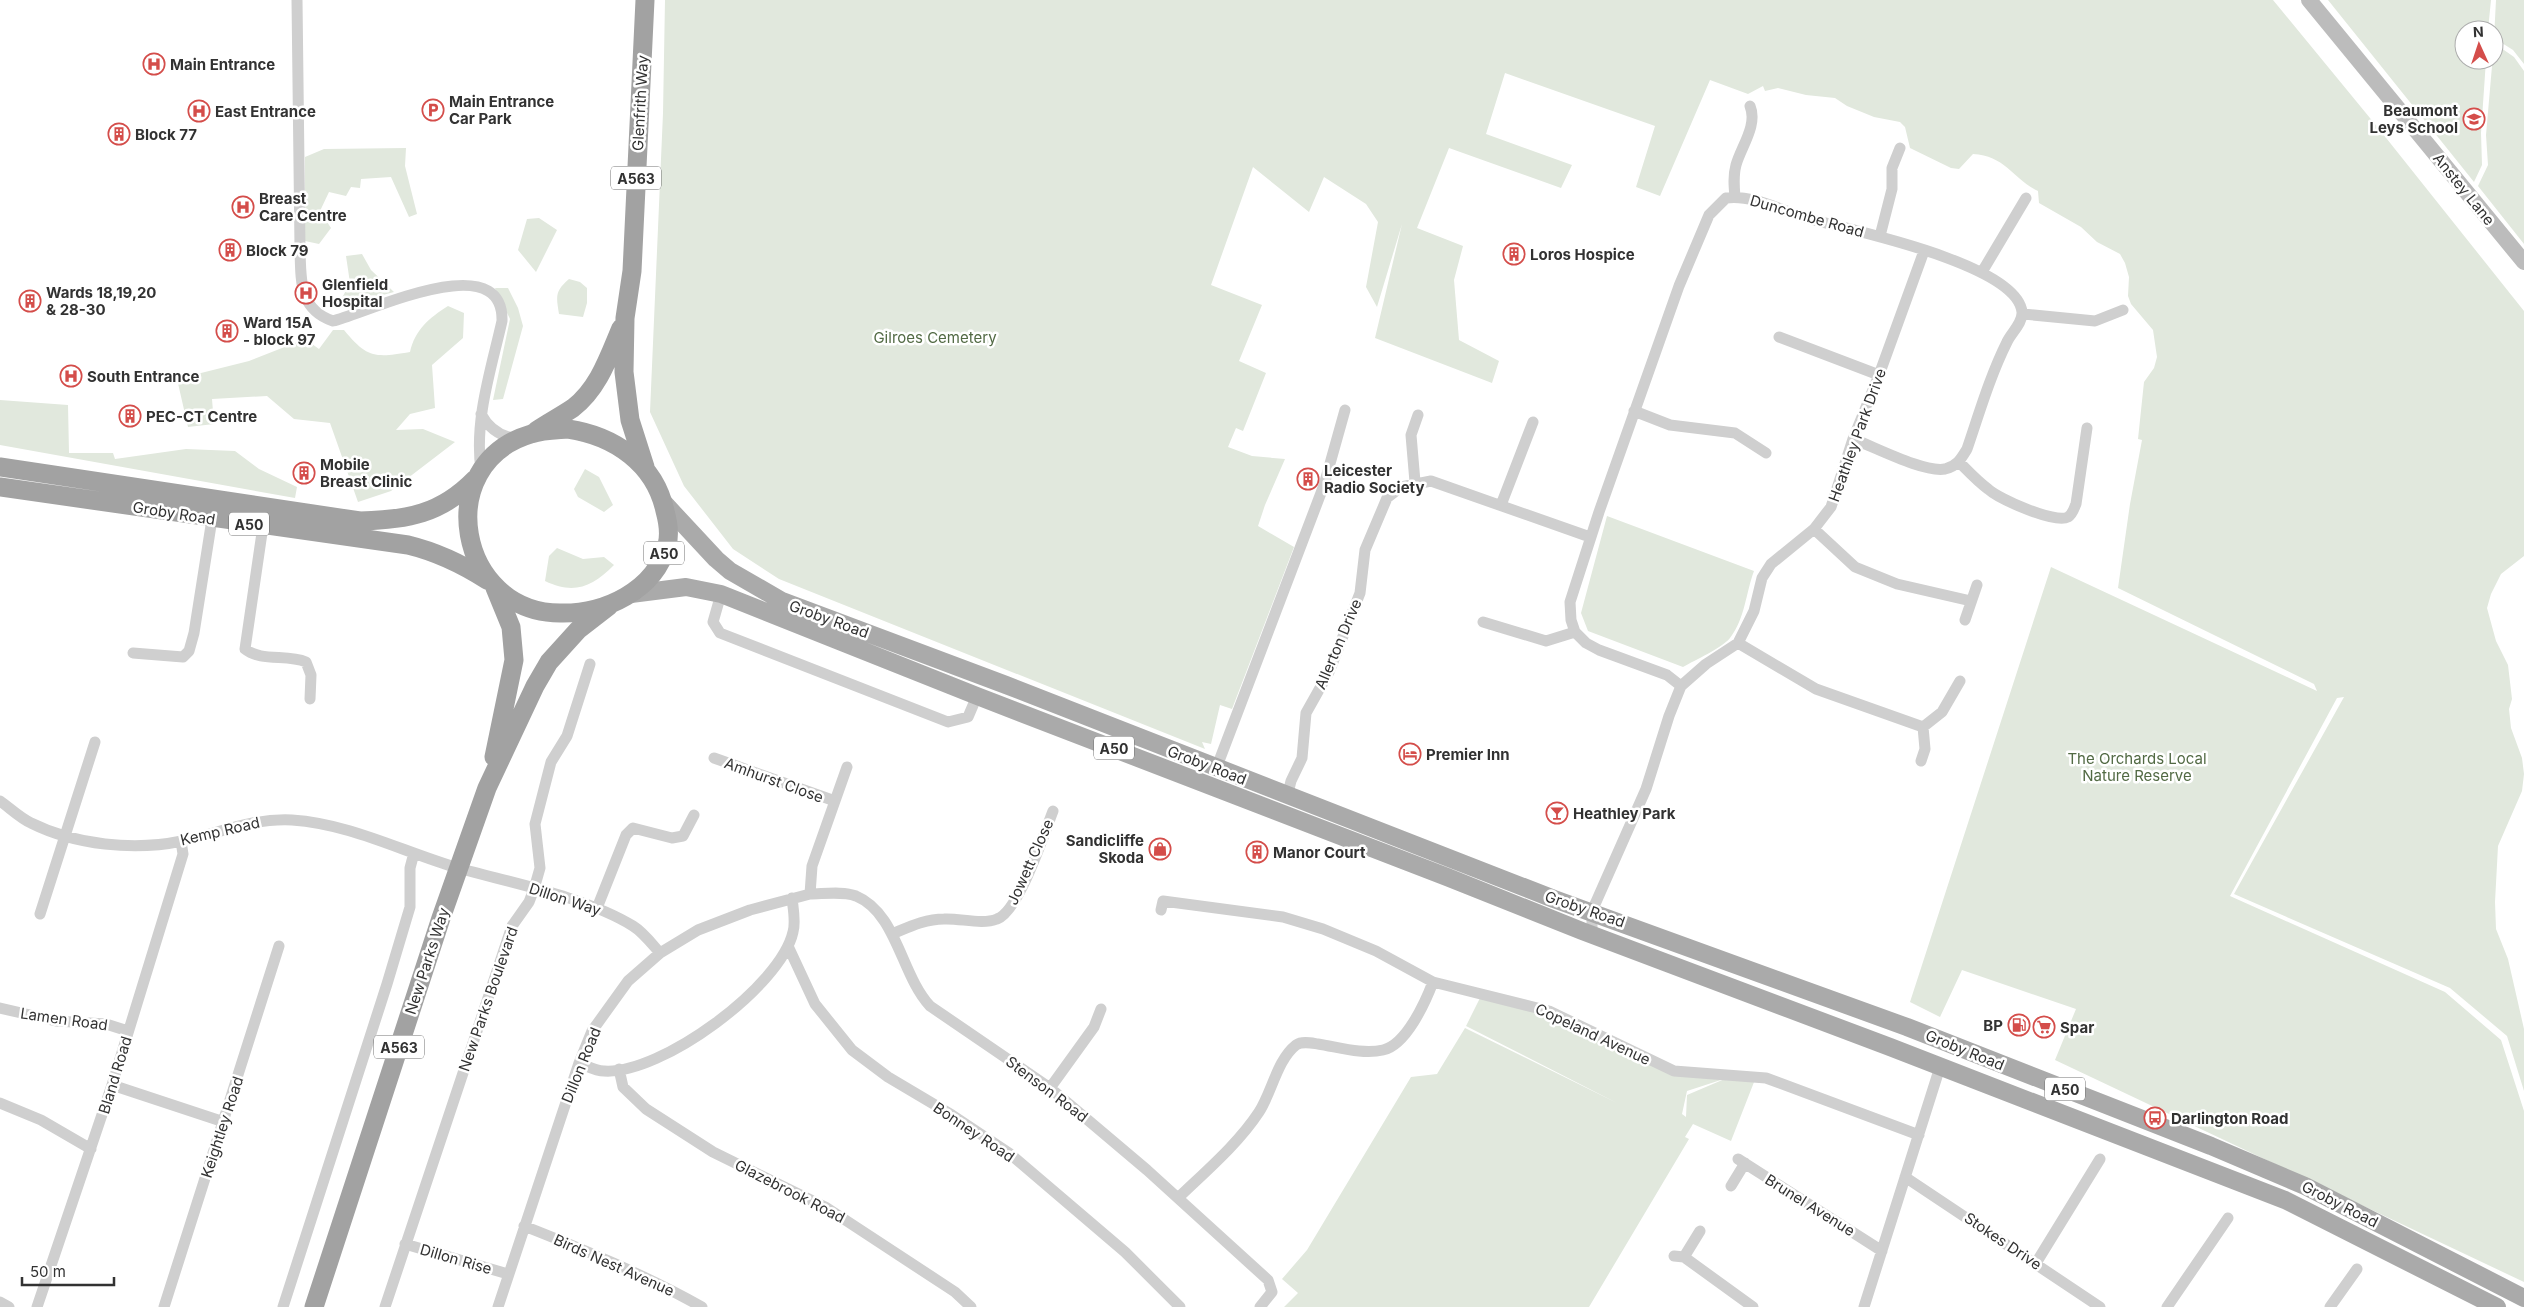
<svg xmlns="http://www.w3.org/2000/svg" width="2524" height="1307" font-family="Inter,sans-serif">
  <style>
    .green { fill: #e1e8dd; fill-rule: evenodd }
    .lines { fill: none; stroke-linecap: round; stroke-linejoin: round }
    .minor { stroke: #cfcfcf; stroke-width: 11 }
    .secondary { stroke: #bcbcbc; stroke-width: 16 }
    .primary { stroke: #aaa; stroke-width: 18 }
    .trunk { stroke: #a2a2a2; stroke-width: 19 }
    .labels { text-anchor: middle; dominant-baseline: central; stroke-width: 5; stroke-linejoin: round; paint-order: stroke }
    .shield { fill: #fff; stroke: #707070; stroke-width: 1 }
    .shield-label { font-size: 14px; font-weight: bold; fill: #323232 }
    .poi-label { font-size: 15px; font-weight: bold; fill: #323232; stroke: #fff; text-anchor: start }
    .street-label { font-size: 15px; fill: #323232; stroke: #fff }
    .park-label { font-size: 15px; fill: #526a44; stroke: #fff }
  </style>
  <rect width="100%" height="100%" fill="#fff"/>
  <path class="green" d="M 665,0 L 2273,0 L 2379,129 L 2524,311 L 2524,556 L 2501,574 L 2491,594 L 2487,608 L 2496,641 L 2508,665 L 2512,699 L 2509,709 L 2511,728 L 2522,758 L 2524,774 L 2522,791 L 2498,846 L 2495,902 L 2496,929 L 2508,959 L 2524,1029 L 2524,1091 L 2507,1036 L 2450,988 L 2234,894 L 2344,697 L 2337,698 L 2230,896 L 2445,992 L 2501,1040 L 2524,1111 L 2524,1282 L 2055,1060 L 2076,1009 L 1962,970 L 1940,1017 L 1910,1002 L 2051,567 L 2317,691 L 2314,684 L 2118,588 L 2130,504 L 2142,440 L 2138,439 L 2144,382 L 2154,368 L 2157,357 L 2153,330 L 2131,304 L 2128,296 L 2129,277 L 2125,263 L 2120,254 L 2097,242 L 2081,227 L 2039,203 L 2038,191 C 2013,179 2006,156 1973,154 L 1959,169 L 1951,168 L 1910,148 L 1905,127 L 1900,122 L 1874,117 L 1847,106 L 1835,98 L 1806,95 L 1778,88 L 1765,91 L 1763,86 L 1748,94 L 1710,80 L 1660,196 L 1636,187 L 1655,126 L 1505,73 L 1486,134 L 1572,165 L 1561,188 L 1449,148 L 1417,228 L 1463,246 L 1454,280 L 1459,340 L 1499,361 L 1492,383 L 1375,338 L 1402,224 L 1377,307 L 1366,287 L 1378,222 L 1366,204 L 1324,177 L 1309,212 L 1253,167 L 1211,285 L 1262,305 L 1239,361 L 1266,373 L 1243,431 L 1236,428 L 1228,447 L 1252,456 L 1285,459 L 1265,505 L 1258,526 L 1294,547 L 1232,709 L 1220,705 L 1211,744 L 1202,742 L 1205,749 L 779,579 L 733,549 L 684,486 L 650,412 L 663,113 Z
    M 2328,0 L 2491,0 L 2488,30 L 2464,30 L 2464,60 L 2486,60 L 2481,133 L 2482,165 L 2474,182 Z
    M 2496,0 L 2524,0 L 2524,64 L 2513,50 L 2494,38 Z
    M 2494,43 L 2514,57 L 2524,71 L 2524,244 L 2478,186 L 2488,165 L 2486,135 Z
    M 406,148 L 405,166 L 417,214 L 409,217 L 391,177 L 361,179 L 360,188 L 351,187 L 346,196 L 329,192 L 320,211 L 331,228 L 319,244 L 305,241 L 305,157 L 324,149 Z
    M 539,218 L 557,230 L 536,272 L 518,250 L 527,219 Z
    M 362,254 L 371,270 L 394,292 L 379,296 L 367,295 L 354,299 L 345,307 L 336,309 L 350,283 L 346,256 Z
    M 569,279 L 580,282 L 587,288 L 587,303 L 583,317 L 559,314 C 556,296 555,291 569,279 Z
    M 495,288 L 508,288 L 518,308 L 523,326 L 503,399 L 493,400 L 510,319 Z
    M 448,306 L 464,313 L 463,338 L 432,365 L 435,408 L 410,414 L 396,430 L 423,429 L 455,442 L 391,491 L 358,502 L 330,423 L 294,419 L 267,396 L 212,399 L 214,424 L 188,427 L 177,379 L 249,361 L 305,339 L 319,349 L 333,330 L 344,330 C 367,358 375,358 410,352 C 415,330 429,318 448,306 Z
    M 0,400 L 68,405 L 69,453 L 113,453 L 115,459 L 186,449 L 235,451 L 259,469 L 297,487 L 295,498 L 0,445 Z
    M 585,469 L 599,477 L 613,505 L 604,512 L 578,497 L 574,489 Z
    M 1607,516 L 1754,571 C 1746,592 1745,619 1730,638 C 1722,648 1695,660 1683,667 L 1588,631 L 1581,613 Z
    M 557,548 L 583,559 L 604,557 L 614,565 C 592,587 574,595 545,581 L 549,556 Z
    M 1480,998 L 1535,1006 L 1672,1070 L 1756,1077 L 1731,1141 L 1693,1124 L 1685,1137 L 1689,1139 L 1589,1307 L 1284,1307 L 1298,1293 L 1282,1279 L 1307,1250 L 1411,1077 L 1437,1074 L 1465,1028 L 1617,1103 L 1466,1026 ZM 1727,1078 L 1687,1095 L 1686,1117 L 1682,1114 L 1687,1091 Z"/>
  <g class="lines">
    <path class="minor" d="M 297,0 L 300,247 C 301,279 298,309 333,321 C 367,313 504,245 502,321 C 491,370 474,420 481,470
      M 1735,197 C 1734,186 1733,176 1736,165 C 1741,147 1758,125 1750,106
      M 1880,236 L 1892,189 L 1892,168 L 1900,148
      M 1982,272 L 2026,198
      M 2023,314 L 2095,321 L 2123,310
      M 1779,337 L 1879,375
      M 1634,411 L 1670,425 L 1735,433 L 1766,453
      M 481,414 C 489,429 501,437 518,439
      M 1959,462 C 1968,471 1977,481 1988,489 C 1999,499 2055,524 2068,517 C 2073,514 2074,508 2076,504 L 2087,428
      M 1415,482 L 1411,435 L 1418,415
      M 1501,505 L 1533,422
      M 263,526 L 245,649 C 261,662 287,654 306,662 L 311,675 L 310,699
      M 1814,529 L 1855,567 L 1897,584 L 1971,601
      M 721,594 L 713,622 L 720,633 L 948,722 L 968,717 L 977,696
      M 1965,620 L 1977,585
      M 1483,622 L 1546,641 L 1575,632
      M 1738,643 L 1816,689 L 1923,727
      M 133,653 L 183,657 L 189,651 L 194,633 L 212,519
      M 1681,686 L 1667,675 L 1599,650 L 1586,643 L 1575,632 L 1571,620 L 1570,602 L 1599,512 L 1679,286 L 1709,215 L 1726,198 C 1753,194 1784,212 1810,219 C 1851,230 2017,264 2022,312 C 2023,323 2011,333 2007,342 C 1990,376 1979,414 1967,449 C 1961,459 1957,466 1945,469 C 1924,473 1875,447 1853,439
      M 1923,727 L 1942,712 L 1960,681
      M 714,758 L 835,801
      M 1921,761 L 1925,749 L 1923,727
      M 1216,769 L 1324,485 L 1345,410
      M 1287,797 L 1291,781 L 1302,758 L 1306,713 L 1329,672 L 1360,593 L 1365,550 L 1387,498 L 1401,487 L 1431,481 L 1590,537
      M 0,801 C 10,808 20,818 31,823 C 75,845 134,851 182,841 C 220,833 252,818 292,820 C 351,824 403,852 458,868 C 512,883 586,897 633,926 C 643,932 652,944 660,953
      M 810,894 C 823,894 843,891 856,896 C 897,913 901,975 930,1006 L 1050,1088 L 1147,1170 L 1268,1280 L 1272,1292 L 1260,1307
      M 597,908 L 626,835 L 633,828 L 672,838 L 683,836 L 694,815
      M 1161,910 L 1163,901 L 1283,917 L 1323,929 L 1376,951 L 1433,982 L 1549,1011 L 1674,1071 L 1766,1078 L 1919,1135
      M 40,914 L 95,742
      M 892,934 C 909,927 925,919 944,919 C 960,918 982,925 997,919 C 1019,911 1044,834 1053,811
      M 1592,935 L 1592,911 L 1646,789 L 1669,716 L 1681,686 L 1706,664 L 1738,643 L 1754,611 L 1762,578 L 1771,564 L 1814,529 L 1831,507 L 1853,439 L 1879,375 L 1924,251
      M 788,946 L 815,1004 L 852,1050 L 888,1077 L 952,1115 L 1009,1153 L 1125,1252 L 1180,1307
      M 0,1008 L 56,1021 L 106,1024 L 128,1031
      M 579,1063 C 587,1066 596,1071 604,1071 C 661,1075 781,986 793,932 C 796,922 793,908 792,898
      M 619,1069 L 623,1087 L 646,1109 L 713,1152 L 827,1208 L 955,1292 L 971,1307
      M 112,1085 L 224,1122
      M 1050,1088 L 1094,1027 L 1101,1009
      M 0,1103 L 41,1120 L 91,1149
      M 1738,1159 L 1882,1251
      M 1905,1177 L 2100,1307
      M 1731,1186 L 1745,1163
      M 1178,1198 C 1206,1171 1238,1144 1259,1112 C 1272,1092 1277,1060 1296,1045 C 1302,1041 1311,1043 1318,1044 C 1338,1047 1363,1055 1383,1050 C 1406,1045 1425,1003 1433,982
      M 524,1226 C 585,1250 645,1275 702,1307
      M 405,1244 L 508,1274
      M 1674,1256 L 1684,1257 L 1753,1307
      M 1684,1257 L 1700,1231
      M 2036,1263 L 2100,1159
      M 0,1302 L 9,1307
      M 37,1307 L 112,1085 L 183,854 L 181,841
      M 164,1307 L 279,946
      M 283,1307 L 387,984 L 410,907 L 410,868 L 414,853
      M 385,1307 L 512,926 L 529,902 L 534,889 L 540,868 L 535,824 L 551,762 L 567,736 L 590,664
      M 498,1307 L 579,1063 L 592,1031 L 628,981 L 660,953 L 698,930 L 750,910 L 810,894 L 812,866 L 847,767
      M 1864,1307 L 1940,1067
      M 2167,1307 L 2228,1218
      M 2330,1307 L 2357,1269"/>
    <path class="secondary" d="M 2309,0 L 2524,262"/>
    <path class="primary" d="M 663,502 L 716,559 L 730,571 L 782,601 L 1006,685 L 1554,899 L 1907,1027 L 2211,1146 L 2305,1186 L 2524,1298
      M 631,594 L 686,587 L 721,594 L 977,696 L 1447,877 L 1582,931 L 1890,1047 L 2285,1200 L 2497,1307"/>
    <path class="trunk" d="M 568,429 C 615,436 655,464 665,511 C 668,522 670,534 667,545 C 655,591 604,614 560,613 C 458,613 430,464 531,434 C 543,430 556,430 568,429 Z
      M 536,431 C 548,423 561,416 573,408 C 599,388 609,356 621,328
      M 0,467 L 360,521 C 407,520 441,514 475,479
      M 645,467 L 630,420 L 624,372 L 625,318 L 632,271 L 645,0
      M 0,487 L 408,545 C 437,552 462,564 487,580
      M 494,757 L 514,660 L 511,627 L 495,588
      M 314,1307 L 441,918 L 487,788 L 535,686 L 549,662 L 578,630 L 609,606"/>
  </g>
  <defs>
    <g id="hospital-ring" transform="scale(1.125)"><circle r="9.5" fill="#fff" stroke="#d44d4a" stroke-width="1.5"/><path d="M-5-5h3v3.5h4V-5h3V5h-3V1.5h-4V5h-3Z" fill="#d44d4a"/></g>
    <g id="parking-ring" transform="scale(1.125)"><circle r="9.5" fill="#fff" stroke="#d44d4a" stroke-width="1.5"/><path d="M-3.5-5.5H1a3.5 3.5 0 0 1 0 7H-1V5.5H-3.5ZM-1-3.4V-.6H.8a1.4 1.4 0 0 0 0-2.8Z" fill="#d44d4a"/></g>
    <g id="school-ring" transform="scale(1.125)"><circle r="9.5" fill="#fff" stroke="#d44d4a" stroke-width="1.5"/><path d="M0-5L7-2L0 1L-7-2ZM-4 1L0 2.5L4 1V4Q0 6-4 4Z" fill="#d44d4a"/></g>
    <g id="building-ring" transform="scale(1.125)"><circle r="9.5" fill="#fff" stroke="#d44d4a" stroke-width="1.5"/><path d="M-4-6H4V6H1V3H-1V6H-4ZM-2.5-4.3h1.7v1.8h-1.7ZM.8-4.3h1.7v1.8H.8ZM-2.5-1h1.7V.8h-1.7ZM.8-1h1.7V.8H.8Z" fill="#d44d4a"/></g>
    <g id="hotel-ring" transform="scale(1.125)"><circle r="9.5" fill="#fff" stroke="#d44d4a" stroke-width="1.5"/><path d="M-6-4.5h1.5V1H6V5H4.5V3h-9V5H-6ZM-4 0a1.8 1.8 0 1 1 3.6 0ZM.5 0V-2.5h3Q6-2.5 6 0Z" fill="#d44d4a"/></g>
    <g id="bar-ring" transform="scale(1.125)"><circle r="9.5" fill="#fff" stroke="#d44d4a" stroke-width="1.5"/><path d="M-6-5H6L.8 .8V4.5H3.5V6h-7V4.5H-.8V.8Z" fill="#d44d4a"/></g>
    <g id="shop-ring" transform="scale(1.125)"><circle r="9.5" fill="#fff" stroke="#d44d4a" stroke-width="1.5"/><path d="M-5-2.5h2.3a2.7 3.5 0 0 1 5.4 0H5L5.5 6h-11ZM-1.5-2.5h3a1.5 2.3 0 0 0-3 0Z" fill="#d44d4a"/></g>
    <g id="fuel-ring" transform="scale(1.125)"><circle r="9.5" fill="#fff" stroke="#d44d4a" stroke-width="1.5"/><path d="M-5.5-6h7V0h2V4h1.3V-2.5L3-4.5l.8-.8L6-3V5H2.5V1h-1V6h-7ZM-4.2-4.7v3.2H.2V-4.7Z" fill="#d44d4a"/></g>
    <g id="supermarket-ring" transform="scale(1.125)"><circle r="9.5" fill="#fff" stroke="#d44d4a" stroke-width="1.5"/><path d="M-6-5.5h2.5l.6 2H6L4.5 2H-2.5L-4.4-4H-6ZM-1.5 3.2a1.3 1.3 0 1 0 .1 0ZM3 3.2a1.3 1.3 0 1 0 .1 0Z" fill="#d44d4a"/></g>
    <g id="bus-ring" transform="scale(1.125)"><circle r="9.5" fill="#fff" stroke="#d44d4a" stroke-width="1.5"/><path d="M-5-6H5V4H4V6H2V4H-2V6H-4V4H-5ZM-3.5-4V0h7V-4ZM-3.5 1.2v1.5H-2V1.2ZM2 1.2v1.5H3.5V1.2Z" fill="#d44d4a"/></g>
  </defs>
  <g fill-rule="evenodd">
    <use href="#hospital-ring" x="154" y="64"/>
    <use href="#parking-ring" x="433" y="110"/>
    <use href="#hospital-ring" x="199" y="111"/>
    <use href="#school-ring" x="2474" y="119"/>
    <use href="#building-ring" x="119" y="134"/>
    <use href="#hospital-ring" x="243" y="207"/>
    <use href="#building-ring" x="230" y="250"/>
    <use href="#building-ring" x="1514" y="254"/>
    <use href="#hospital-ring" x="306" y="293"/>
    <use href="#building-ring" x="30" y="301"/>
    <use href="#building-ring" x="227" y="331"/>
    <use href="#hospital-ring" x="71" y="376"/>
    <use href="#building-ring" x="130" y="416"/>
    <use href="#building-ring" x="304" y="473"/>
    <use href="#building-ring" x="1308" y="479"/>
    <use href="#hotel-ring" x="1410" y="754"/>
    <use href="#bar-ring" x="1557" y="813"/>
    <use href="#shop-ring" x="1160" y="849"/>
    <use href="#building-ring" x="1257" y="852"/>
    <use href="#fuel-ring" x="2019" y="1025"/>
    <use href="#supermarket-ring" x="2044" y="1027"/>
    <use href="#bus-ring" x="2155" y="1118"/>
  </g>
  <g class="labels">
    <g class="shield">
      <rect x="611" y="166.5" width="50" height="23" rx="4"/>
      <rect x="229" y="512.5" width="40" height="23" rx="4"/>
      <rect x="644" y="541.5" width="40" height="23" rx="4"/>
      <rect x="1094" y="736.5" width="40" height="23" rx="4"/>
      <rect x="374" y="1035.5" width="50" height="23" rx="4"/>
      <rect x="2045" y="1077.5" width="40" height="23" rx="4"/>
    </g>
    <g class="shield-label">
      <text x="636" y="178">A563</text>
      <text x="249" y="524">A50</text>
      <text x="664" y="553">A50</text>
      <text x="1114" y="748">A50</text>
      <text x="399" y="1047">A563</text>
      <text x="2065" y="1089">A50</text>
    </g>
    <g class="poi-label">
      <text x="170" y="64">Main Entrance</text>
      <text x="449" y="101">Main Entrance<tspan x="449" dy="17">Car Park</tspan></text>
      <text x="2458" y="110" text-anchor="end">Beaumont<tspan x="2458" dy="17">Leys School</tspan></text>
      <text x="215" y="111">East Entrance</text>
      <text x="135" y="134">Block 77</text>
      <text x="259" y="198">Breast<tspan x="259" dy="17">Care Centre</tspan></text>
      <text x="246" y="250">Block 79</text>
      <text x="1530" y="254">Loros Hospice</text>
      <text x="322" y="284">Glenfield<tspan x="322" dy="17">Hospital</tspan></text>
      <text x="46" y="292">Wards 18,19,20<tspan x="46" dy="17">&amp; 28-30</tspan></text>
      <text x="243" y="322">Ward 15A<tspan x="243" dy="17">- block 97</tspan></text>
      <text x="87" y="376">South Entrance</text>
      <text x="146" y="416">PEC-CT Centre</text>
      <text x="320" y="464">Mobile<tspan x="320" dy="17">Breast Clinic</tspan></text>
      <text x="1324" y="470">Leicester<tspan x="1324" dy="17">Radio Society</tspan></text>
      <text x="1426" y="754">Premier Inn</text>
      <text x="1573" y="813">Heathley Park</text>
      <text x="1144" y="840" text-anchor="end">Sandicliffe<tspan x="1144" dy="17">Skoda</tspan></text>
      <text x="1273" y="852">Manor Court</text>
      <text x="2003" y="1025" text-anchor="end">BP</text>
      <text x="2060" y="1027">Spar</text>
      <text x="2171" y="1118">Darlington Road</text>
    </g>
    <g class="street-label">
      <text transform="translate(640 103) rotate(-87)">Glenfrith Way</text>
      <text transform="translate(2464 189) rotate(51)">Anstey Lane</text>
      <text transform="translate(1807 216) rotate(16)">Duncombe Road</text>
      <text transform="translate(1857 435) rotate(-70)">Heathley Park Drive</text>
      <text transform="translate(174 513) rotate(9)">Groby Road</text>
      <text transform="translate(829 619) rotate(20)">Groby Road</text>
      <text transform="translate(1338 644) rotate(-67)">Allerton Drive</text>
      <text transform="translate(1207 765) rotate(21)">Groby Road</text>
      <text transform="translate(774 780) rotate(20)">Amhurst Close</text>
      <text transform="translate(220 831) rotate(-13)">Kemp Road</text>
      <text transform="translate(1030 862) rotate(-66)">Jowett Close</text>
      <text transform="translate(565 899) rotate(18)">Dillon Way</text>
      <text transform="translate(1585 909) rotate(19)">Groby Road</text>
      <text transform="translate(427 961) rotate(-72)">New Parks Way</text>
      <text transform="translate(488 999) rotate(-71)">New Parks Boulevard</text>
      <text transform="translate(64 1019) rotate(8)">Lamen Road</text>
      <text transform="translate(1593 1034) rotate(25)">Copeland Avenue</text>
      <text transform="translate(1965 1050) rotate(22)">Groby Road</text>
      <text transform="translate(581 1065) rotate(-68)">Dillon Road</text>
      <text transform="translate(115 1075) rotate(-73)">Bland Road</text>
      <text transform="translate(1047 1089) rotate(37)">Stenson Road</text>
      <text transform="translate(222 1127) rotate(-72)">Keightley Road</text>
      <text transform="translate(974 1132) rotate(34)">Bonney Road</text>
      <text transform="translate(790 1191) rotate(27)">Glazebrook Road</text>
      <text transform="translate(2340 1204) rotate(27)">Groby Road</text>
      <text transform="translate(1810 1205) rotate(32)">Brunel Avenue</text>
      <text transform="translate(2003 1241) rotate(34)">Stokes Drive</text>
      <text transform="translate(456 1259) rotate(16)">Dillon Rise</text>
      <text transform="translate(614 1265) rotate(24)">Birds Nest Avenue</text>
    </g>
    <g class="park-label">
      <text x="935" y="337">Gilroes Cemetery</text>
      <text x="2137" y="758">The Orchards Local<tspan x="2137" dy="17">Nature Reserve</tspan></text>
    </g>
  </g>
  <g transform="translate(2479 45) rotate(357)"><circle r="24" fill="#ffffff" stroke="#adadad"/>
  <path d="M0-4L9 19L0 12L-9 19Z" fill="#d44d4a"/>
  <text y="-8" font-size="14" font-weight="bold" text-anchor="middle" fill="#323232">N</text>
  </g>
  <path d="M22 1277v8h92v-8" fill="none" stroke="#323232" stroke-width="2.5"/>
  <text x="30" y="1277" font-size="15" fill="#323232" stroke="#ffffff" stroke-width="4" paint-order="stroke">50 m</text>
</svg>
